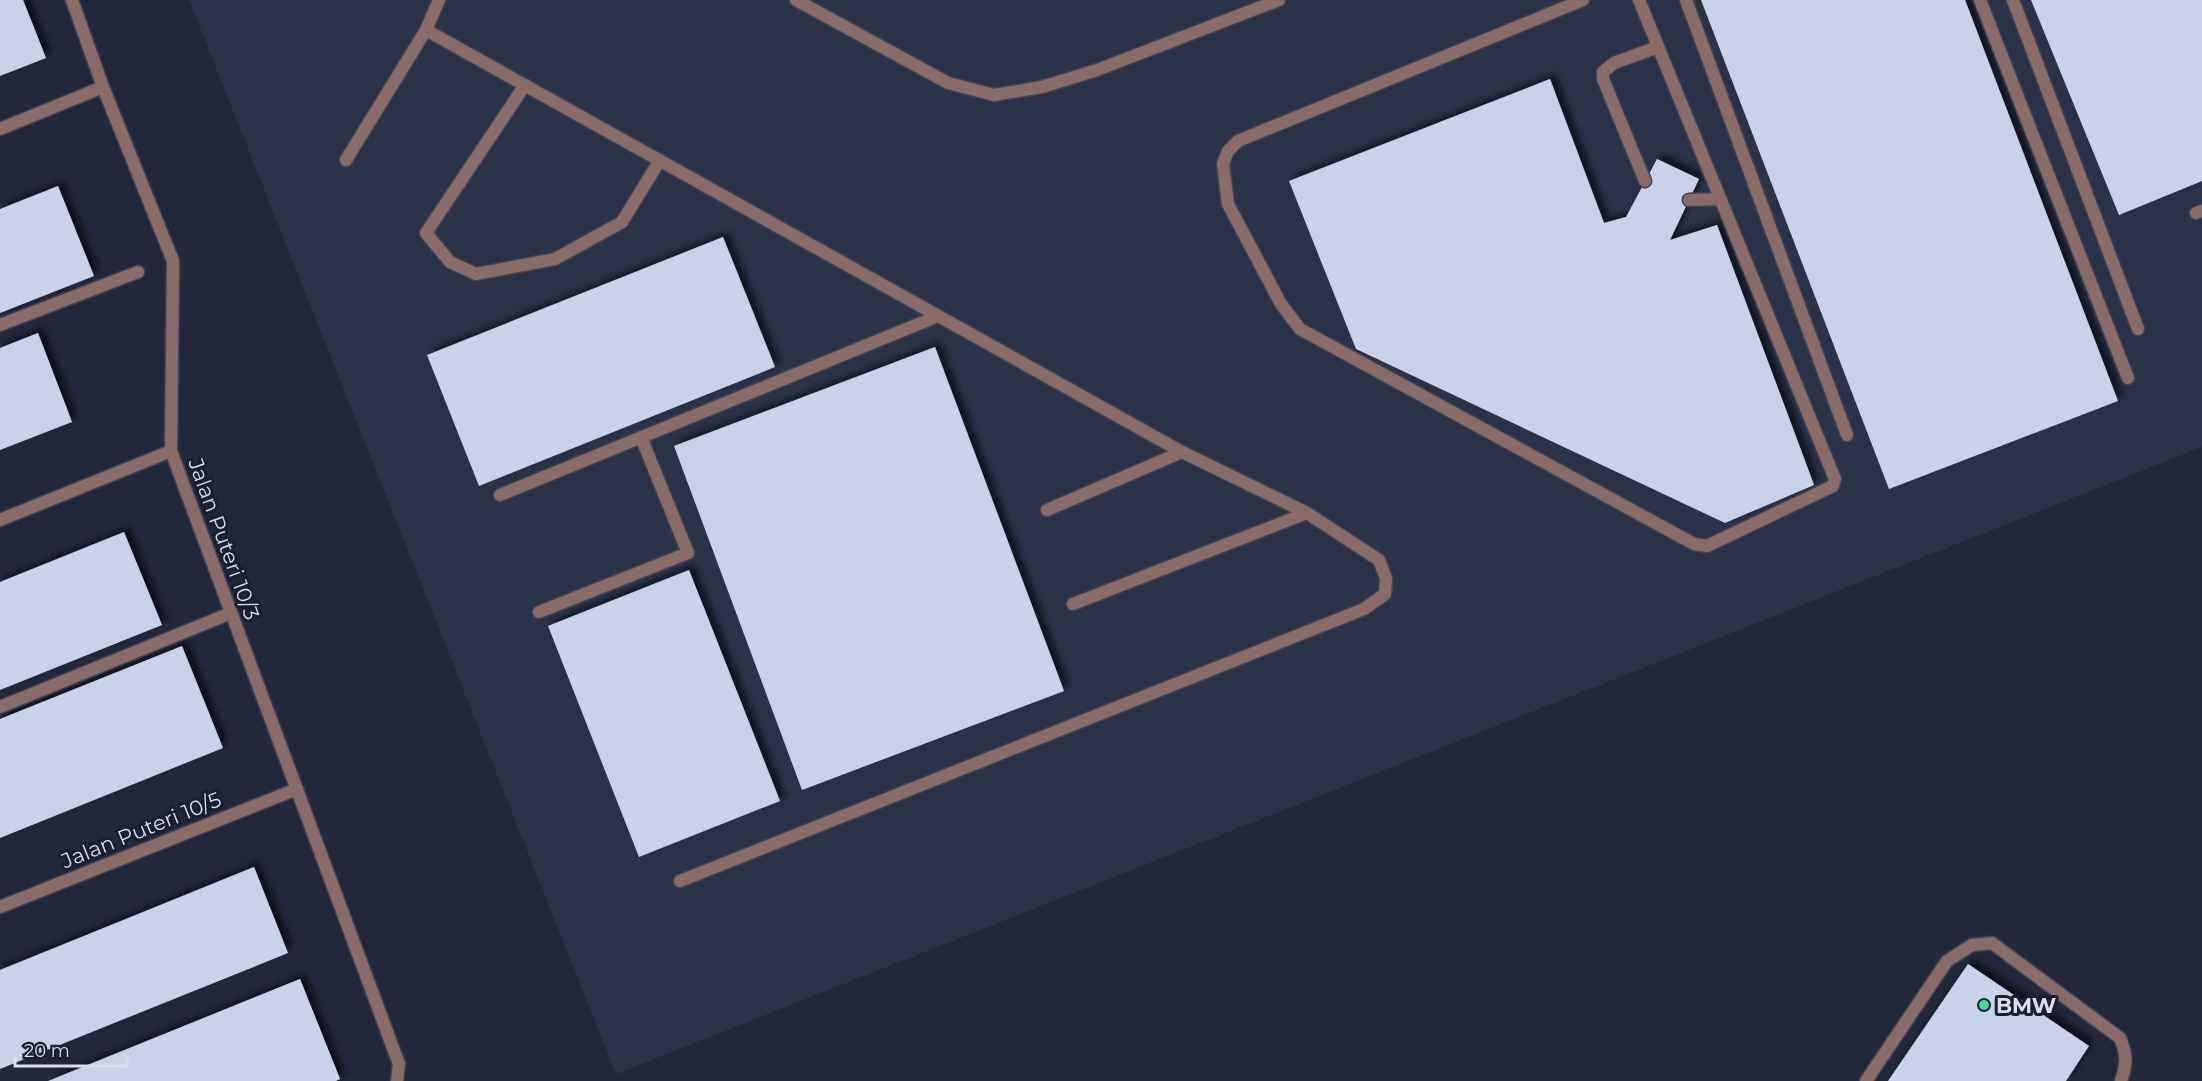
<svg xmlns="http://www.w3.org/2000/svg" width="2202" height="1081" font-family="Montserrat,sans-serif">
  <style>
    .built { fill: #2a3248 }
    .building { fill: #c9d2e9; filter: url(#shadow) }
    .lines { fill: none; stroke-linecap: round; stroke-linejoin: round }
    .service-casing { stroke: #3f4556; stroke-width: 15 }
    .minor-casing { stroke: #3f4556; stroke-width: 15 }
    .service { stroke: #8a6b68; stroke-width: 12 }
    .minor { stroke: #8a6b68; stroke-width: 12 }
    .poi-dot { fill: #48d49d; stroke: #191f2f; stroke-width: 2 }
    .labels { text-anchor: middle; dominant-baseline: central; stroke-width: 6; stroke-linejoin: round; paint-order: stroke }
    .street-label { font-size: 21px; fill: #dadfeb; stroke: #191f2f }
    .poi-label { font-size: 21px; font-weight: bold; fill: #dadfeb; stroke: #191f2f; text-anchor: start }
  </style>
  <defs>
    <filter id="shadow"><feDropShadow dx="5.5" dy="-5.5" stdDeviation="3" flood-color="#0009"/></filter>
  </defs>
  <rect width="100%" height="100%" fill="#22283a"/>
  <path class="built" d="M 189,0 L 2202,0 L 2202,447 L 616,1074 Z"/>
  <path class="building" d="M 0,0 L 23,0 L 46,58 L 0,76 Z
    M 1701,0 L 1965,0 L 2118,401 L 1889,489 Z
    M 2031,0 L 2202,0 L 2202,181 L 2119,215 Z
    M 1550,79 L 1604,223 L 1626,217 L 1657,159 L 1699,179 L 1670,240 L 1717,225 L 1814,485 L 1725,523 L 1356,349 L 1289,181 Z
    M 58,186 L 94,276 L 0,313 L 0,209 Z
    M 723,237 L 775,367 L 479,486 L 427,355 Z
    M 38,333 L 72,422 L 0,450 L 0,348 Z
    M 935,347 L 1064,691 L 802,790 L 674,446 Z
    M 124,532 L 162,625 L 0,690 L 0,582 Z
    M 689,570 L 780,801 L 639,857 L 548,626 Z
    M 182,646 L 223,748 L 0,838 L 0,719 Z
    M 254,867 L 288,953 L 0,1069 L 0,970 Z
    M 1968,964 L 2089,1046 L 2066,1081 L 1888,1081 Z
    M 300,979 L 340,1079 L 336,1081 L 48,1081 Z"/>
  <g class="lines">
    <g class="service-casing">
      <path id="service" d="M 1583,0 L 1238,141 L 1228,151 L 1223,164 L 1228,204 L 1281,304 L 1300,329 L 1694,544 L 1707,546 L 1833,486 L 1835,479 L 1639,0
        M 1686,0 L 1847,435
        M 1980,0 L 2128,378
        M 2013,0 L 2138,329
        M 426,30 L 1182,452 L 1307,513 L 1379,560 L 1386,578 L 1385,594 L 1364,609 L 680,881
        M 525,85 L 426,233 L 450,262 L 476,274 L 555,259 L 622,222 L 660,160
        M 346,160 L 426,30 L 439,0
        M 1645,181 L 1603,79 L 1603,72 L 1614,63 L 1658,47
        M 1689,200 L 1720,199
        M 2196,213 L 2202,211
        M 0,325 L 138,272
        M 500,495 L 938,316
        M 1047,510 L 1182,452
        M 1073,604 L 1307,513
        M 539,612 L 688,553 L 641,437
        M 0,707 L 231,613
        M 1866,1081 L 1947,961 L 1972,945 L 1992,943 L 2120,1038 C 2127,1054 2127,1064 2121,1081"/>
    </g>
    <g class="minor-casing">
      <path id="minor" d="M 72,0 L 103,87 L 173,261 L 171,451 L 399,1064 L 397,1081
        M 796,0 L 948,83 L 994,95 L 1042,87 L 1097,70 L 1279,0
        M 0,129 L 103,87
        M 0,520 L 171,451
        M 0,907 L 297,789"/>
    </g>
    <use href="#service" class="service"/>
    <use href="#minor" class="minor"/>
  </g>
  <circle class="poi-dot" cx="1984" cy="1005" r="6"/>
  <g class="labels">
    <g class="street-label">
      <text transform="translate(224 539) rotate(70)">Jalan Puteri 10/3</text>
      <text transform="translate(141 830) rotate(-22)">Jalan Puteri 10/5</text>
    </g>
    <g class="poi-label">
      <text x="1996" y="1005">BMW</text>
    </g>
  </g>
  <path d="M15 1057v9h112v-9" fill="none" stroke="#dadfeb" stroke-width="3"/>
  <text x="24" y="1057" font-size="18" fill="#dadfeb" stroke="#191f2f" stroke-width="4.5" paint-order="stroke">20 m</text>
</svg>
